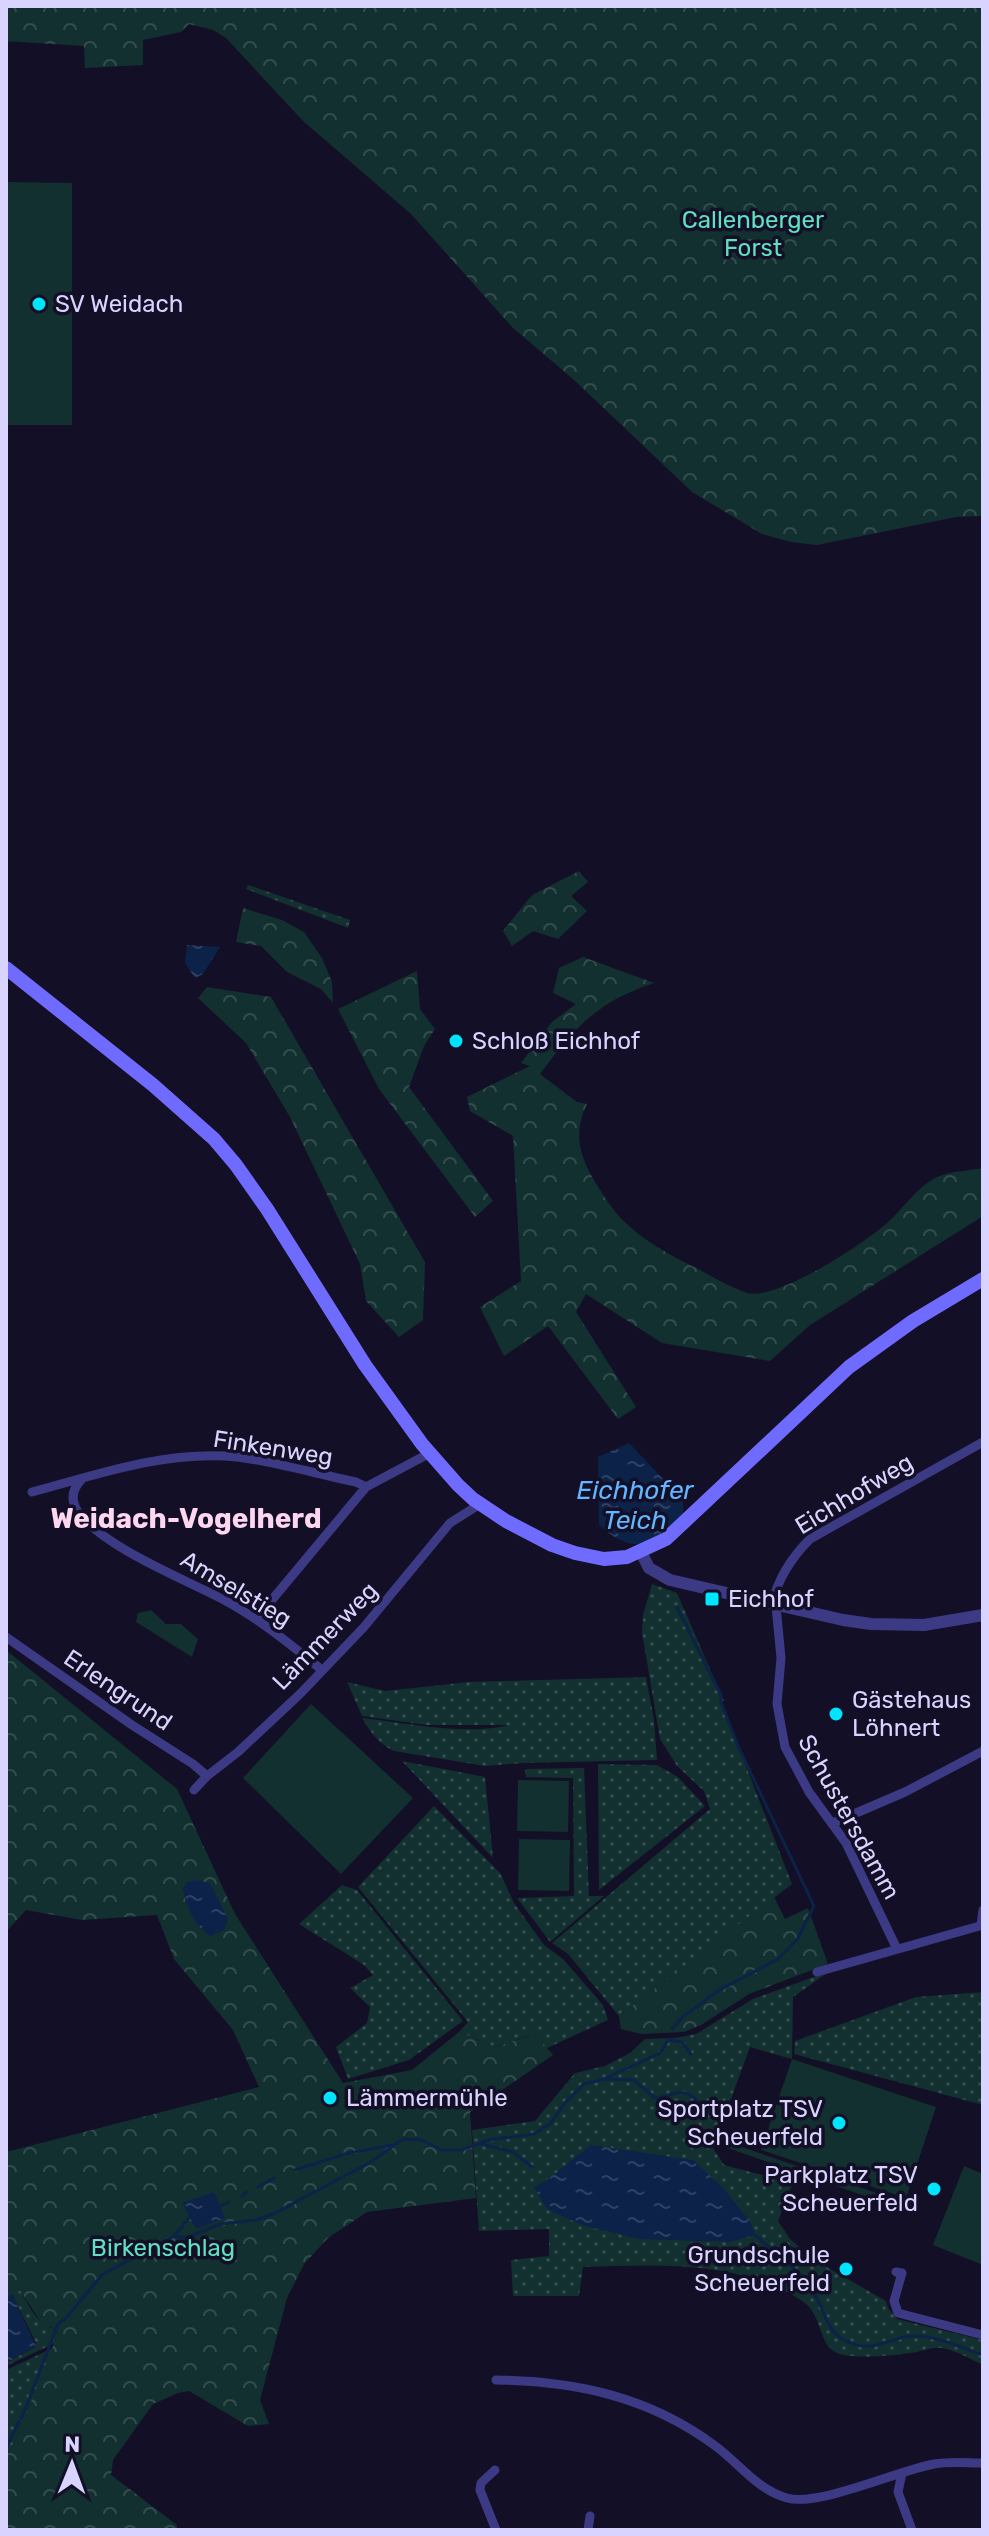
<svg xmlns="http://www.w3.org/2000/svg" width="989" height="2536" font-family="Rubik,sans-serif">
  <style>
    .grass { fill: url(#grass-dots) }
    .forest { fill: url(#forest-crowns) }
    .park { fill: #12302f }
    .water { fill: url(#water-ripples) }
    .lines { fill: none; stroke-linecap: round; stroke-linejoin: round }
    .stream { stroke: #0c2248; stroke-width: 3 }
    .minor { stroke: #3d3a85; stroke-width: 9 }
    .tertiary { stroke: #3d3a85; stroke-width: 12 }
    .secondary { stroke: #6f6bff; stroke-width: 14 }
    .poi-dot { fill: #00e5ff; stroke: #130f26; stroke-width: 3 }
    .labels { text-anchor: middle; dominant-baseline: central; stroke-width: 7; stroke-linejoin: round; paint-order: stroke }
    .park-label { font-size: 24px; fill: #5fe0c0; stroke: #130f26 }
    .poi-label { font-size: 24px; fill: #d9d4ff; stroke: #130f26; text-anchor: start }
    .street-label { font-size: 24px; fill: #d9d4ff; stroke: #130f26 }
    .water-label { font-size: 26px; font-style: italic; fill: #62b6ff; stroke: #130f26 }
    .quarter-label { font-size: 28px; font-weight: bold; fill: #ffd6f0; stroke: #130f26 }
  </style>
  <defs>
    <pattern id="grass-dots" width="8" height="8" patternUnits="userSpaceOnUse" patternTransform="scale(2)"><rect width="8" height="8" fill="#12302f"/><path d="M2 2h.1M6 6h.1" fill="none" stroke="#344d4e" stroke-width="1.8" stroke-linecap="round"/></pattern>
    <pattern id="forest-crowns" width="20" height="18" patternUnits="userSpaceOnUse" patternTransform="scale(2)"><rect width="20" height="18" fill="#12302f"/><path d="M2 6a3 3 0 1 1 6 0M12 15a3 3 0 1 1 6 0" fill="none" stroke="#344d4e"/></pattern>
    <pattern id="water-ripples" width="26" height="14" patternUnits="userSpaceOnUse" patternTransform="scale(2)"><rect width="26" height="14" fill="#0c2248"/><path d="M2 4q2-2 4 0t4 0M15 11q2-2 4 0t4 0" fill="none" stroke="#2f4163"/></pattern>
  </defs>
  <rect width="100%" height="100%" fill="#130f26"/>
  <path class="grass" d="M 248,885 L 350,920 L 348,928 L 246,889 Z
    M 652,1584 L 677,1593 L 724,1701 L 721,1702 L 792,1884 L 619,2016 L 568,1954 L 552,1943 L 710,1809 L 704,1791 L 677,1766 L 660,1739 L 642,1632 L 643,1615 Z
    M 646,1677 L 654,1720 L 657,1760 L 523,1763 L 485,1766 L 394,1751 C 379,1744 371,1733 362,1718 C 407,1723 468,1736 509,1725 L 426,1725 L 362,1716 L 347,1682 L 385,1691 L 469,1682 Z
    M 402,1761 L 485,1777 L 493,1858 Z
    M 598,1764 L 657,1765 L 678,1777 L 705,1806 L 599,1890 Z
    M 584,1768 L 589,1896 L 604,1896 L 550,1942 L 517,1898 L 574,1896 L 573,1778 L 526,1777 L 525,1769 Z
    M 434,1806 L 500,1873 L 514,1903 L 544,1945 L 563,1959 L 603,2005 L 608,2020 L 547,2048 L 534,2034 L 495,2047 L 459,2032 L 468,2022 L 358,1887 Z
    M 342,1885 L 357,1890 L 463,2021 L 409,2060 L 348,2079 L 336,2047 L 367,2023 L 370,2007 L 350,1988 L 373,1975 L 364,1965 L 299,1924 Z
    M 830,1971 L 793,1997 L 792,2059 L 750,2047 L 713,2148 L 724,2165 L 793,2183 L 778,2221 L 790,2239 L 816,2261 L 886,2301 L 888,2308 L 897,2319 L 983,2340 L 981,2364 C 968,2358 955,2350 941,2348 C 933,2347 925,2350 917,2352 C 897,2355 863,2359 844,2355 C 815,2350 826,2316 802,2301 C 739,2259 654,2265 583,2267 L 579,2296 L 513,2296 L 511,2260 L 549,2256 L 549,2229 L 479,2231 L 472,2130 L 535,2121 L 575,2073 L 605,2066 L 630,2053 L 645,2039 L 675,2038 L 696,2034 L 753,1999 Z
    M 983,1992 L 983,2105 L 794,2054 L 795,2041 L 916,1997 Z
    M 20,2290 C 29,2305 37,2326 56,2329 L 58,2333 L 55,2343 L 6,2366 L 6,2363 L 35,2347 L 36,2343 L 12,2294 Z
    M 53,2348 L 16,2439 L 6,2455 L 6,2370 Z"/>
  <path class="forest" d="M 6,6 L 983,6 L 983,516 L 956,517 L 817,545 L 791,542 L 762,534 L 692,492 L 573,379 L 513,328 L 411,214 L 303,121 L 226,38 L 213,30 L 189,24 L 181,32 L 143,40 L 143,65 L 85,68 L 84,46 L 6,41 Z
    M 579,871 L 588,882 L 571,896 L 587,911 L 558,939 L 533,931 L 512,946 L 503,931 L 532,895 Z
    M 243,908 L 282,920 L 304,932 L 322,958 L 332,982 L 333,1003 L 321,989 L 287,972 L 261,946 L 236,942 Z
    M 583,957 L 654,983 C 598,1001 574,1028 540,1074 L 577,1102 L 587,1104 C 569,1141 585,1167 606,1199 C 625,1230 660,1250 692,1266 C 709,1274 728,1287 747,1293 C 777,1301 863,1244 886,1224 C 903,1209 916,1188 935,1178 C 949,1171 968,1171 983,1168 L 983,1216 L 810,1325 L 770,1361 L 662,1343 L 586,1294 L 576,1312 L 636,1407 L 618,1419 L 548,1326 L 504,1356 L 480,1307 L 521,1281 L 513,1136 L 470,1111 L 467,1097 L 530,1066 L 521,1063 L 552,1022 L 576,1004 L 553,993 L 559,968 Z
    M 417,971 L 420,1009 L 435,1029 L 424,1046 L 409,1087 L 493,1201 L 475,1217 L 379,1089 L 338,1009 Z
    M 207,987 L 271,997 L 425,1262 L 423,1320 L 399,1337 L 366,1301 L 360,1264 L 290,1117 L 246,1043 L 198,998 Z
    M 6,1650 L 177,1789 L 235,1914 L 343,2083 L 412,2070 L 459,2032 L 495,2047 L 535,2034 L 553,2055 L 470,2112 L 476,2198 L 367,2212 L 328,2238 L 304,2264 L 287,2298 L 260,2400 L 269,2424 L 248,2426 L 189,2391 L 178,2393 L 153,2404 L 113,2460 L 111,2475 L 177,2525 L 177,2530 L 6,2530 L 6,2455 L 16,2439 L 58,2333 L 56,2329 L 42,2324 L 20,2290 L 6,2299 L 6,2152 L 259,2087 L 233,2030 L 174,1959 L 157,1915 L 82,1920 L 26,1910 L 6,1932 Z
    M 774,1897 L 785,1919 L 808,1908 L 828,1964 L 749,1994 L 701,2025 L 684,2032 L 641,2034 L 621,2029 L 619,2016 Z"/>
  <path class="park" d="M 6,182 L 72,183 L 72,425 L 6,425 Z
    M 151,1610 L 166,1624 L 181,1624 L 198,1639 L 192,1657 L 136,1622 L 138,1613 Z
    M 311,1704 L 413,1798 L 341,1874 L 243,1778 Z
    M 518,1780 L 569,1781 L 568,1832 L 517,1831 Z
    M 519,1839 L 570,1840 L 569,1891 L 518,1890 Z
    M 792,2059 L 936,2107 L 906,2198 L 761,2150 Z
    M 727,2142 L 897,2200 L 896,2207 L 725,2147 Z
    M 964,2166 L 983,2174 L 983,2265 L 933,2245 Z"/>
  <path class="water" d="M 187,945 L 220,947 L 203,974 L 195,978 L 185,963 Z
    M 629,1443 L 683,1500 L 683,1516 C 650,1545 635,1557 599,1525 L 598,1457 Z
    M 195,1880 L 210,1883 L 228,1919 L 224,1930 L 211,1936 C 197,1931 184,1903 183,1888 L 188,1882 Z
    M 591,2145 L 693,2160 L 723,2188 L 750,2221 L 755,2235 L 730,2242 L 639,2239 L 585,2226 L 548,2210 L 534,2188 C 555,2176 572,2159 591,2145 Z
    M 214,2192 L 225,2218 L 196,2229 L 182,2203 Z
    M 12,2294 L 36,2346 L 6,2363 L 6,2299 Z"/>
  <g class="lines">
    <path class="stream" d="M 672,2029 L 684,2016 L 716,1992 L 778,1959 L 797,1940 L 814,1906 L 738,1746 L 721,1702 L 721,1695 L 677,1607
      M 670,2040 L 682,2042 L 691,2054
      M 605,2079 L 634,2080 L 655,2098 C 666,2098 678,2089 688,2094 C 695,2097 698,2103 705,2106
      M 481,2144 L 513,2152 L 532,2167
      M 295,2170 L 345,2154 L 391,2145
      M 258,2187 L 274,2178
      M 242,2196 L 247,2192
      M 220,2206 L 229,2202
      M 754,2234 C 772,2251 798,2268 812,2289 C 823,2305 826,2331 844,2340 C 873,2356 888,2336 915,2336 C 937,2336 960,2347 980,2354
      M 174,2236 L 186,2238 L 220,2224 L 257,2220 L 275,2213 L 369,2163 L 403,2139 L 421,2140 L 442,2150 L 461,2150 L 488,2140 L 534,2134 L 550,2124 L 565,2103 L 584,2084 L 604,2079 L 660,2053 L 669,2039
      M 6,2448 L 25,2410 L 58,2324 L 67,2317 L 102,2275 L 174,2236 L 189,2218"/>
    <path class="minor" d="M 82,1479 C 72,1489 70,1500 78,1512 C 106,1549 185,1579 226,1601 C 261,1620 291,1645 322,1670
      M 32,1492 C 96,1475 157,1453 224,1456 C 263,1458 316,1474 356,1482 L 366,1487
      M 772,1604 C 778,1578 791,1558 810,1539 L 983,1442
      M 776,1606 L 781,1658 L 777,1704 L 785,1747 L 809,1792 L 846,1843 L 897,1949
      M 256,1619 L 366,1487 L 430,1453
      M 6,1637 L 132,1725 L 193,1764 L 207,1776
      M 194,1790 L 207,1776 L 238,1752 L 301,1693 L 364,1627 L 450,1523 L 480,1504
      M 833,1823 L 905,1792 L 983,1751
      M 981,1925 L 983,1910
      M 817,1972 L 983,1925
      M 896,2272 L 902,2273 L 894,2301 L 898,2313 L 983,2335
      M 496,2380 C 576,2381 649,2397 714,2445 C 738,2462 757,2490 787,2498 C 819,2507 899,2470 934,2464 C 950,2461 967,2463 983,2463
      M 495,2470 L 481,2483 L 480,2490 L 496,2530
      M 902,2473 L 898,2492 L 912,2530
      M 588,2530 L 590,2516"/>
    <path class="tertiary" d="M 641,1552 L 649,1568 L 670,1580 L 843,1620 L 871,1624 L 924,1625 L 983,1615"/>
    <path class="secondary" d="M 6,968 L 153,1085 L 214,1139 L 236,1165 L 267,1209 L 365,1365 L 422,1444 L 458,1485 L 473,1499 L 506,1521 L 552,1545 L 575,1553 L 604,1559 L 627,1557 L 666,1539 L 849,1367 L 913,1321 L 983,1279"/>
  </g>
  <g class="poi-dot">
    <circle cx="39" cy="304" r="8"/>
    <circle cx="456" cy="1041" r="8"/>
    <rect x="704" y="1591" width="16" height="16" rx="4"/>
    <circle cx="836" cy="1714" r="8"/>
    <circle cx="330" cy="2098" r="8"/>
    <circle cx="839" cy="2123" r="8"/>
    <circle cx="934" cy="2189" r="8"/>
    <circle cx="846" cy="2269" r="8"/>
  </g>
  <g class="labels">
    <g class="park-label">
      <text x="753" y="220">Callenberger<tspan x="753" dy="28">Forst</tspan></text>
      <text x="163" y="2248">Birkenschlag</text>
    </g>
    <g class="poi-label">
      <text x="55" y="304">SV Weidach</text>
      <text x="472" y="1041">Schloß Eichhof</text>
      <text x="728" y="1599">Eichhof</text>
      <text x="852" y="1700">Gästehaus<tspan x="852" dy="28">Löhnert</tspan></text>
      <text x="346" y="2098">Lämmermühle</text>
      <text x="823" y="2109" text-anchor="end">Sportplatz TSV<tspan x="823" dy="28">Scheuerfeld</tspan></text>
      <text x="918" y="2175" text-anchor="end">Parkplatz TSV<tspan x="918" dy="28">Scheuerfeld</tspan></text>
      <text x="830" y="2255" text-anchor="end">Grundschule<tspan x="830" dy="28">Scheuerfeld</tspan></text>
    </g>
    <g class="street-label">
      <text transform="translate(273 1448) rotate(9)">Finkenweg</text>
      <text transform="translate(854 1494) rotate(-31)">Eichhofweg</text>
      <text transform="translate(236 1589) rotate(31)">Amselstieg</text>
      <text transform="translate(325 1636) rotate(-46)">Lämmerweg</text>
      <text transform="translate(118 1690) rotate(34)">Erlengrund</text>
      <text transform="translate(849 1817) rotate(61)">Schustersdamm</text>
    </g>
    <g class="water-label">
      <text x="635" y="1490">Eichhofer<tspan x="635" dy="30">Teich</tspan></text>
    </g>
    <g class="quarter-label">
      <text x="186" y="1518">Weidach-Vogelherd</text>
    </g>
  </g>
  <rect width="989" height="2536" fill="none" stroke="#d9d4ff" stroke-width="16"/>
  <g transform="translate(72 2464) rotate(1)" stroke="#130f26" stroke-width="6" paint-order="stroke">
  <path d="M0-6L14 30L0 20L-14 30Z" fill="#d9d4ff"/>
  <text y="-12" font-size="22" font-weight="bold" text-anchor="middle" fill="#d9d4ff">N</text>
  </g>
</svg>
